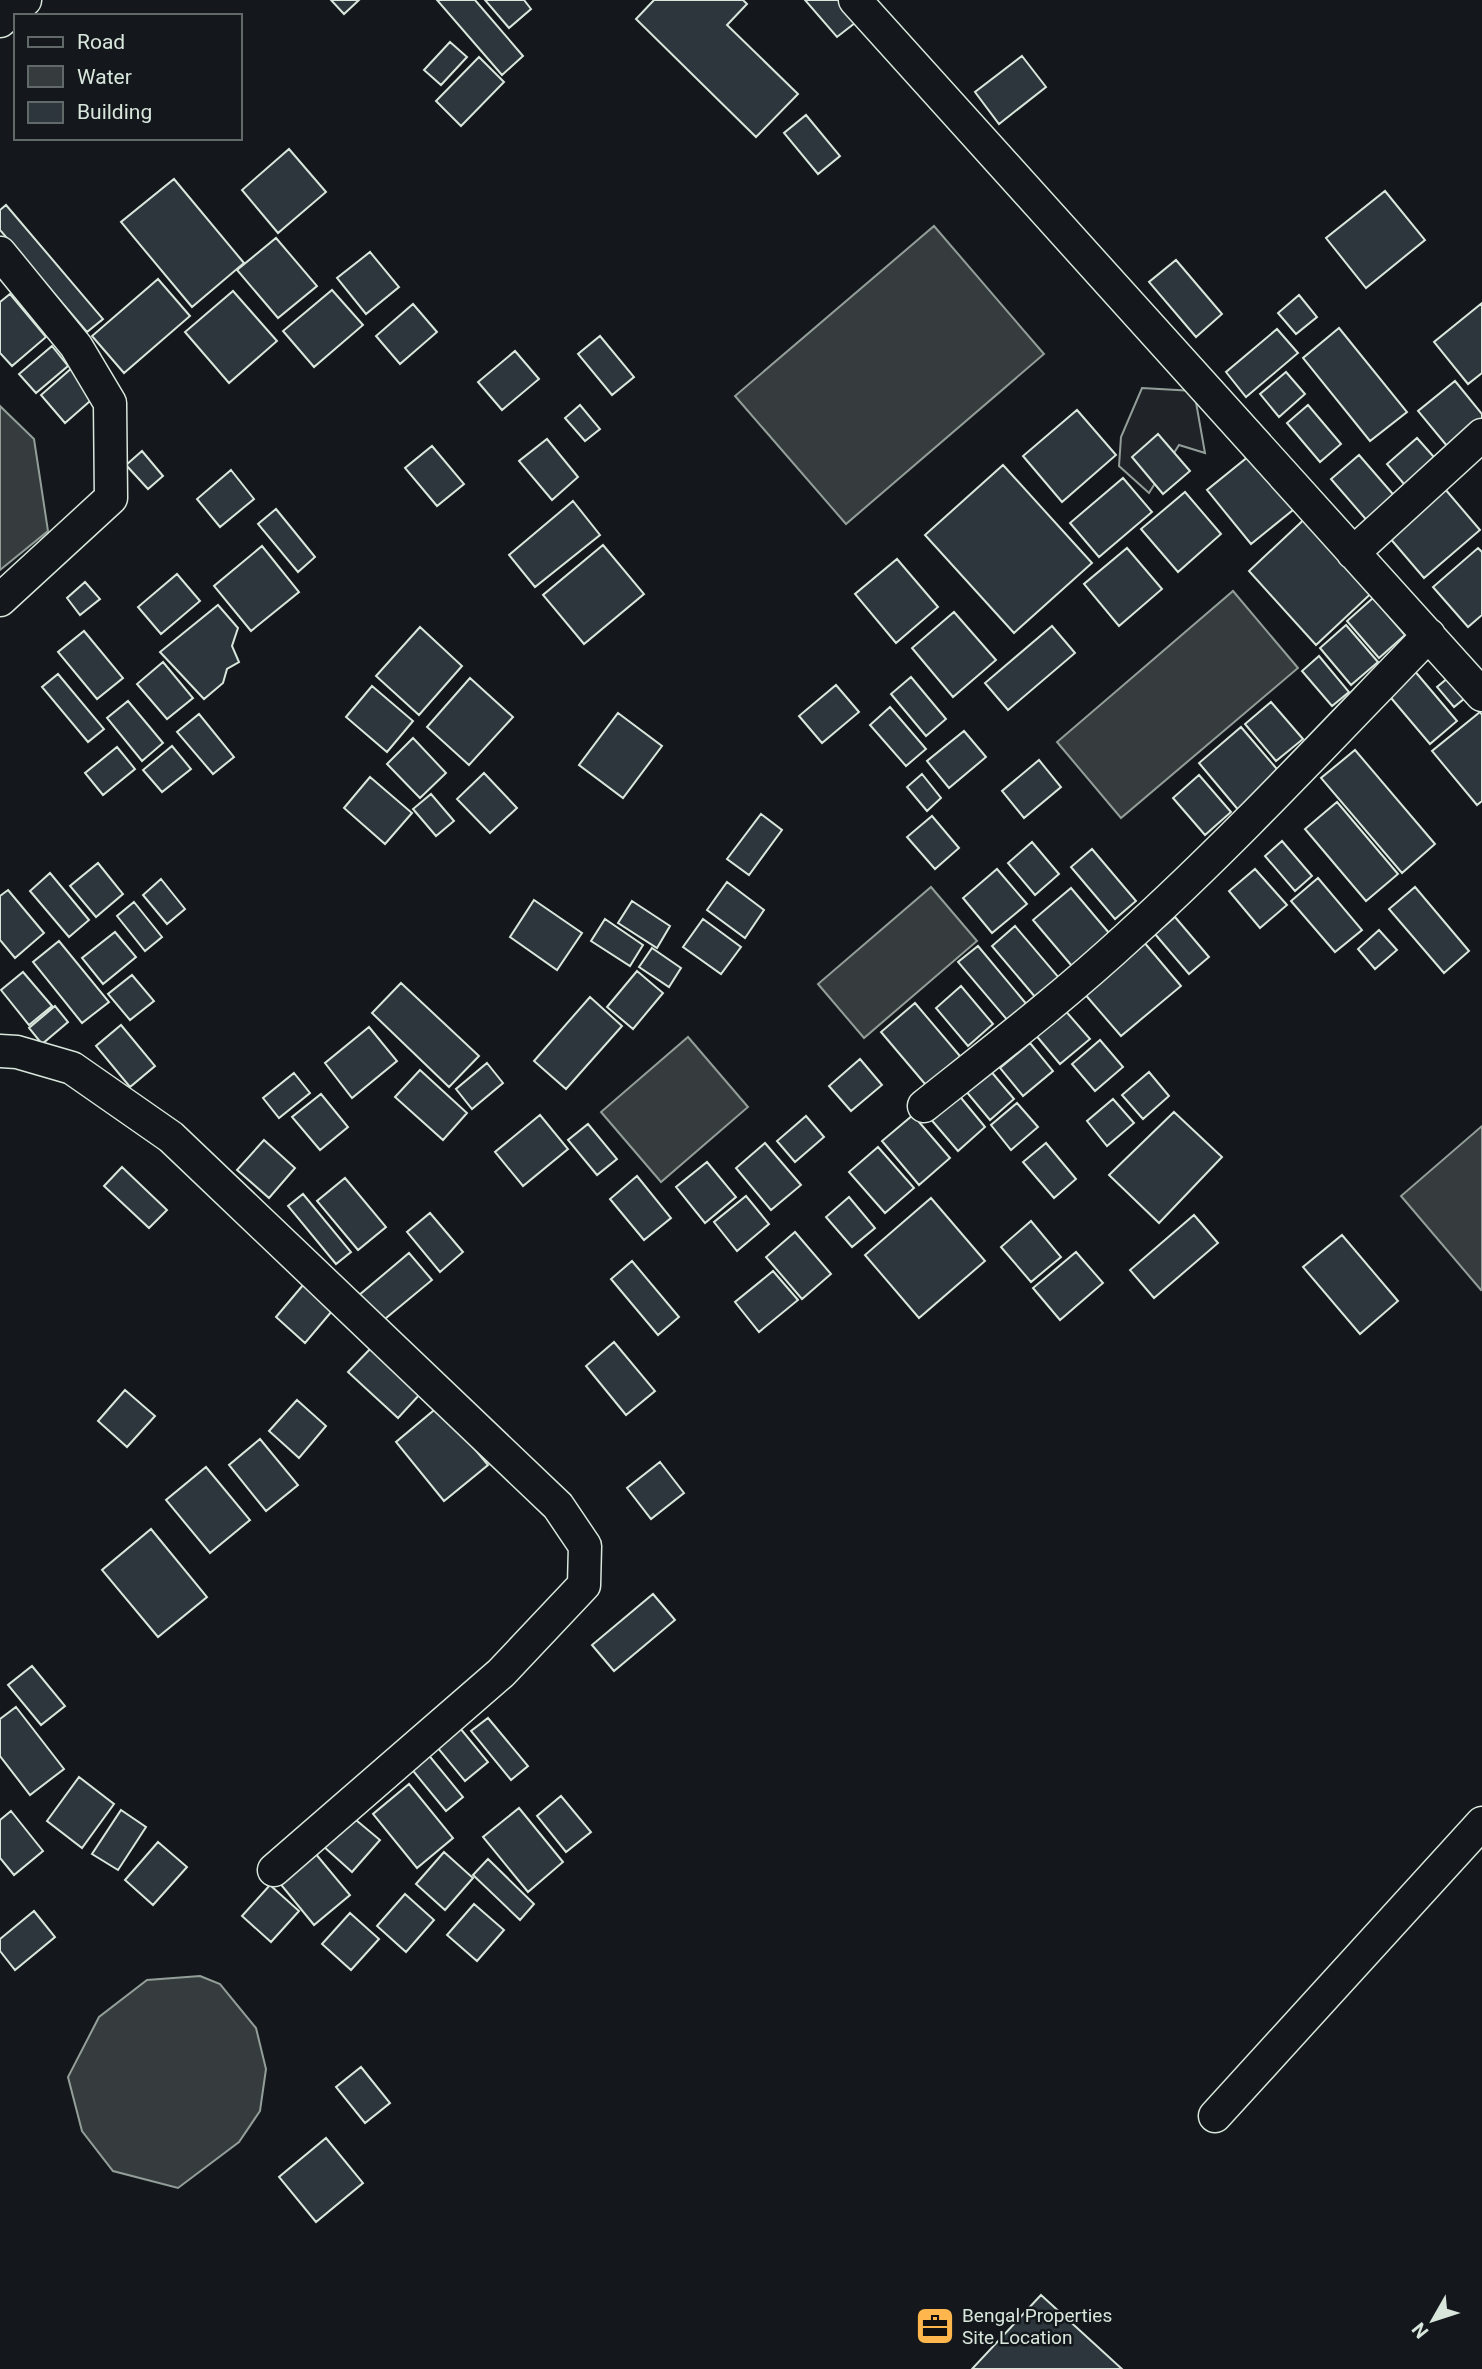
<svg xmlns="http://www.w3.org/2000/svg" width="1482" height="2369" font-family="Roboto,sans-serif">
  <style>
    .green { fill: #202428; stroke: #939e99; stroke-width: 2 }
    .water { fill: #363b3e; stroke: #939e99; stroke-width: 2 }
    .building { fill: #2c363c; stroke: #d8e6dc; stroke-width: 2 }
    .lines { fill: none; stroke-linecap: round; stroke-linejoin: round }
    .minor-casing { stroke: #d8e6dc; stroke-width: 35 }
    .minor { stroke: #14181c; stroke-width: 32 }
    .labels { text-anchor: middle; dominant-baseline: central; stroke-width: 5; stroke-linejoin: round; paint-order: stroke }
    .poi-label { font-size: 19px; fill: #d8e6dc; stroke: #14181c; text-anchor: start }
  </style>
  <rect width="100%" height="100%" fill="#14181c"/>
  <path class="green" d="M 1142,388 L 1194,391 L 1205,453 L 1179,445 L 1149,493 L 1119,466 L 1121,437 Z"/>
  <path class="water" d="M 934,226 L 1044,354 L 846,524 L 735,396 Z
    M 0,406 L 34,439 L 48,531 L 0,570 Z
    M 1233,591 L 1298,668 L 1121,818 L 1057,742 Z
    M 931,887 L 977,941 L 864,1038 L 818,984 Z
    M 688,1037 L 748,1107 L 661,1182 L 601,1112 Z
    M 1482,1126 L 1482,1289 L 1481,1290 L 1401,1196 Z
    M 200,1976 L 220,1984 L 256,2028 L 266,2069 L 260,2111 L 239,2142 L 178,2188 L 113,2171 L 82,2131 L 68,2077 L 99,2017 L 147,1980 Z"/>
  <path class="building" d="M 331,0 L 359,0 L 344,14 Z
    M 437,0 L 475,0 L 523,56 L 502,75 Z
    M 485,0 L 524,0 L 531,9 L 509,28 Z
    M 654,0 L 743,0 L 747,4 L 727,25 L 798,94 L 756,137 L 636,19 Z
    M 805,0 L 844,0 L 860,19 L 837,37 Z
    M 450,42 L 467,57 L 441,85 L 424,70 Z
    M 1022,56 L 1046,87 L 999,124 L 975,92 Z
    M 479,57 L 504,82 L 461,126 L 436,101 Z
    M 806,115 L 840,156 L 818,174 L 784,133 Z
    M 289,149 L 326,192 L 278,233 L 242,190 Z
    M 174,179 L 244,263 L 192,307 L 121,222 Z
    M 1385,191 L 1425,240 L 1366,288 L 1326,238 Z
    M 6,205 L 103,319 L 87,332 L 0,230 L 0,210 Z
    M 276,238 L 317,286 L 278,318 L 237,270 Z
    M 370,252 L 399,287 L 366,314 L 337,278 Z
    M 1176,260 L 1222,314 L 1196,337 L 1149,282 Z
    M 158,279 L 190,316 L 124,373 L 92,336 Z
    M 332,290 L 363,325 L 314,367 L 283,331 Z
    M 233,291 L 277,341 L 229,383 L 185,332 Z
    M 10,294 L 46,337 L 12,366 L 0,353 L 0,302 Z
    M 1299,295 L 1317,317 L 1296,334 L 1278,313 Z
    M 1482,303 L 1482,373 L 1468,384 L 1434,342 Z
    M 413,304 L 437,332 L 400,364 L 376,336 Z
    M 1339,328 L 1407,412 L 1370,441 L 1303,358 Z
    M 1277,329 L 1298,353 L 1246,397 L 1226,372 Z
    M 600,336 L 634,377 L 612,395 L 578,354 Z
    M 52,346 L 68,366 L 36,393 L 19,374 Z
    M 515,351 L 539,379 L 502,410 L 478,382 Z
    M 73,367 L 97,395 L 65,423 L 41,395 Z
    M 1286,372 L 1305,394 L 1279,417 L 1260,394 Z
    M 1455,381 L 1482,414 L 1482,427 L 1452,452 L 1418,411 Z
    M 580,405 L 600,429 L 585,441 L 565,418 Z
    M 1308,405 L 1341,444 L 1320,462 L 1287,423 Z
    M 1077,410 L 1116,455 L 1062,502 L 1023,456 Z
    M 1158,434 L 1190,471 L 1163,494 L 1132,457 Z
    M 1417,438 L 1441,465 L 1410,491 L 1387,464 Z
    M 547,439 L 578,477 L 552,500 L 519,461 Z
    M 432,446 L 464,484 L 437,506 L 405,468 Z
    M 142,451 L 163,476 L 148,489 L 126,465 Z
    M 1254,452 L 1298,506 L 1251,544 L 1207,490 Z
    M 1359,455 L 1398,500 L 1370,524 L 1331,479 Z
    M 1003,465 L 1092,563 L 1014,633 L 925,535 Z
    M 231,470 L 254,499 L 220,527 L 197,499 Z
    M 1123,478 L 1152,512 L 1099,557 L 1070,523 Z
    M 1445,489 L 1480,530 L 1424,578 L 1389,537 Z
    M 1185,492 L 1221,534 L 1178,572 L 1141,529 Z
    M 573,501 L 600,535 L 535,587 L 509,555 Z
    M 276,509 L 315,557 L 298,572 L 258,524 Z
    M 1311,513 L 1379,586 L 1316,645 L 1249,571 Z
    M 603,545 L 644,594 L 584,644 L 543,595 Z
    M 262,546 L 299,592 L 251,631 L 214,586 Z
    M 1127,548 L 1162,589 L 1119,626 L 1084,584 Z
    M 1478,548 L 1482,552 L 1482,615 L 1468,627 L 1433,587 Z
    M 897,559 L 938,607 L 896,643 L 855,594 Z
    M 177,574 L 200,601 L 161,634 L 138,607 Z
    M 85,582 L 100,599 L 80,615 L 67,598 Z
    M 1373,598 L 1405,635 L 1379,658 L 1347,621 Z
    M 218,605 L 238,628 L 232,646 L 239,662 L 227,669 L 223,683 L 204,699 L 160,652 Z
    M 954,612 L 996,660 L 953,697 L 912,648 Z
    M 1346,625 L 1378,662 L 1351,685 L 1320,648 Z
    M 1052,626 L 1075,653 L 1008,710 L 985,683 Z
    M 420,627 L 462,666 L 419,715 L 376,676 Z
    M 84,631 L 123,678 L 97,699 L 58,652 Z
    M 1319,656 L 1349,692 L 1332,706 L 1302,671 Z
    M 163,662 L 193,698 L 167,719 L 137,684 Z
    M 1413,669 L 1457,721 L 1430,744 L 1386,692 Z
    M 1459,669 L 1476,689 L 1454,707 L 1437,687 Z
    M 58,674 L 104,729 L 88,742 L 42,687 Z
    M 911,677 L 946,719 L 926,736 L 891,694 Z
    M 470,678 L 513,717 L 469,765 L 427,727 Z
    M 836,685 L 859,712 L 822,743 L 799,716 Z
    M 372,686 L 413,721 L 387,752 L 346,717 Z
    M 128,701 L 163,743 L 142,761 L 107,718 Z
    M 1271,702 L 1303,739 L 1276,761 L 1245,724 Z
    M 890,707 L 926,749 L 906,766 L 870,725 Z
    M 1480,712 L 1482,715 L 1482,801 L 1477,805 L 1432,751 Z
    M 618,713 L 662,746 L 623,798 L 579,765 Z
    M 199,714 L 234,757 L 213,774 L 177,732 Z
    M 1241,727 L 1282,775 L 1240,812 L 1199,763 Z
    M 964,731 L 986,757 L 949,788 L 927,761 Z
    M 413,738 L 446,773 L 420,798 L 387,764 Z
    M 172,746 L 191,769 L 162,792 L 143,770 Z
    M 117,747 L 135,769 L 103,795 L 85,773 Z
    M 1355,750 L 1435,844 L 1402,873 L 1321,778 Z
    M 1039,760 L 1061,787 L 1024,818 L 1002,791 Z
    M 484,773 L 517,808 L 490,833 L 457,799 Z
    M 922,774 L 941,798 L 927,811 L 907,787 Z
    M 1199,775 L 1231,812 L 1205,835 L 1173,798 Z
    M 370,777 L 412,813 L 385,844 L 344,808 Z
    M 431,794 L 454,821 L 436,836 L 413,809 Z
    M 1337,802 L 1398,874 L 1366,901 L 1305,829 Z
    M 761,814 L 782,830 L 749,875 L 727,859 Z
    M 932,816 L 959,848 L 935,869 L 907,837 Z
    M 1282,841 L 1312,876 L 1295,891 L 1265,856 Z
    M 1032,842 L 1059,874 L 1035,895 L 1008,863 Z
    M 1092,849 L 1136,901 L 1115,919 L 1071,867 Z
    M 98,863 L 123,894 L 96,917 L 70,886 Z
    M 997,869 L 1027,904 L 992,933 L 963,898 Z
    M 1255,869 L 1287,905 L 1260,928 L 1229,891 Z
    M 50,873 L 89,920 L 69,937 L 30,891 Z
    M 1318,878 L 1362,930 L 1335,952 L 1291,901 Z
    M 161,879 L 185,909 L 167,924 L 143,895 Z
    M 727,882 L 764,910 L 745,938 L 707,910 Z
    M 1415,887 L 1469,951 L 1444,973 L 1389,909 Z
    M 1071,888 L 1115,940 L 1077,972 L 1033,920 Z
    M 8,890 L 44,933 L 15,958 L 0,940 L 0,896 Z
    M 534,900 L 582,933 L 557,970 L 510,937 Z
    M 632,901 L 670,926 L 657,948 L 618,923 Z
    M 134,902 L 162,937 L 145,951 L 117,916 Z
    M 1175,917 L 1209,957 L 1189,974 L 1155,934 Z
    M 605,919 L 643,945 L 630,966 L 591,941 Z
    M 703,919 L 741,947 L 721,974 L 683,947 Z
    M 1015,926 L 1060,979 L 1036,998 L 992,946 Z
    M 1379,930 L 1397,950 L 1375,969 L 1358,949 Z
    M 115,932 L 136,957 L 103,984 L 82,958 Z
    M 59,941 L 109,1002 L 82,1023 L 33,962 Z
    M 1143,941 L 1181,986 L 1121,1036 L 1083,992 Z
    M 978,946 L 1028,1006 L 1009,1022 L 958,962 Z
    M 652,948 L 681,968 L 669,987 L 639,967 Z
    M 637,971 L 663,993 L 633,1029 L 607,1007 Z
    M 23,972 L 52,1006 L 29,1025 L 1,990 Z
    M 132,975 L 154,1001 L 130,1020 L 108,994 Z
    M 401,983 L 479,1056 L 449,1087 L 372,1013 Z
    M 961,986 L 993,1024 L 968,1046 L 936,1008 Z
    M 590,997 L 622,1026 L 566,1089 L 534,1061 Z
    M 915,1003 L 965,1062 L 931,1091 L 881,1032 Z
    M 55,1006 L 68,1022 L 42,1044 L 29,1028 Z
    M 1063,1008 L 1090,1039 L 1060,1064 L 1034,1033 Z
    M 121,1025 L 155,1066 L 130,1087 L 96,1046 Z
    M 369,1027 L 397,1061 L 352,1098 L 325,1063 Z
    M 1100,1040 L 1123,1067 L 1095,1091 L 1072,1064 Z
    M 1030,1043 L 1053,1071 L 1023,1096 L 1000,1068 Z
    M 860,1059 L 882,1085 L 851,1111 L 829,1086 Z
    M 487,1063 L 503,1083 L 472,1109 L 456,1089 Z
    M 989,1069 L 1014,1099 L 990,1120 L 965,1090 Z
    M 420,1070 L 467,1113 L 443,1140 L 395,1097 Z
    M 1149,1072 L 1169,1096 L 1143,1119 L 1122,1095 Z
    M 294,1073 L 310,1093 L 279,1118 L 263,1098 Z
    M 957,1093 L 985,1127 L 958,1151 L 929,1117 Z
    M 321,1094 L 348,1127 L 320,1150 L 292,1117 Z
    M 1113,1099 L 1134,1123 L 1107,1146 L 1087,1121 Z
    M 1017,1103 L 1038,1127 L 1011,1150 L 991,1125 Z
    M 1174,1112 L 1222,1157 L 1159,1223 L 1109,1175 Z
    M 540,1115 L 568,1149 L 523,1186 L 495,1152 Z
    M 913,1115 L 950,1158 L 919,1185 L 882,1141 Z
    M 806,1116 L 824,1137 L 795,1162 L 777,1141 Z
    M 588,1124 L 617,1159 L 597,1175 L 568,1140 Z
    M 264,1140 L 295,1168 L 269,1198 L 237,1170 Z
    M 765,1143 L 801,1185 L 771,1210 L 736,1168 Z
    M 1046,1143 L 1076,1179 L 1054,1198 L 1023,1162 Z
    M 878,1147 L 914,1188 L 885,1213 L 849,1172 Z
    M 707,1162 L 736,1197 L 705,1223 L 676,1187 Z
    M 122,1167 L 167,1210 L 149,1228 L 104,1186 Z
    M 637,1176 L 671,1218 L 644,1240 L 610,1199 Z
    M 345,1178 L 386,1227 L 358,1250 L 317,1201 Z
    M 303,1194 L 351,1252 L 336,1264 L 288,1206 Z
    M 746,1196 L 769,1224 L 737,1251 L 714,1222 Z
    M 849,1197 L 875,1228 L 852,1247 L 826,1217 Z
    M 931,1198 L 985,1261 L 919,1318 L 865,1255 Z
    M 430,1213 L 463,1252 L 440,1272 L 407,1232 Z
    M 1194,1215 L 1218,1243 L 1154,1298 L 1130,1270 Z
    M 1031,1221 L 1061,1257 L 1031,1282 L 1001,1247 Z
    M 795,1232 L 831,1274 L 802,1299 L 766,1257 Z
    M 1342,1235 L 1398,1301 L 1360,1334 L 1303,1267 Z
    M 1076,1252 L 1103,1283 L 1060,1320 L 1033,1288 Z
    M 409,1253 L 432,1280 L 380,1323 L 358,1296 Z
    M 632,1261 L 679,1317 L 658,1335 L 611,1279 Z
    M 773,1271 L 798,1300 L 759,1332 L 735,1302 Z
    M 303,1285 L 332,1311 L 305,1343 L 276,1317 Z
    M 614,1342 L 655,1391 L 626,1415 L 586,1366 Z
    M 372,1347 L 421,1393 L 398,1418 L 348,1372 Z
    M 125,1390 L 155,1416 L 127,1447 L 98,1421 Z
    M 297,1400 L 326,1426 L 299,1458 L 269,1431 Z
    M 439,1406 L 488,1465 L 444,1501 L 396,1442 Z
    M 260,1439 L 298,1485 L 266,1511 L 229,1465 Z
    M 660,1462 L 684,1493 L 651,1519 L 627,1488 Z
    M 206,1467 L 250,1520 L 210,1553 L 166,1500 Z
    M 151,1529 L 207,1597 L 158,1637 L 102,1570 Z
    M 653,1594 L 675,1620 L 614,1671 L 592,1645 Z
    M 32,1666 L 65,1706 L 41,1725 L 8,1685 Z
    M 16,1707 L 64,1769 L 30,1795 L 0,1756 L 0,1719 Z
    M 446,1711 L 488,1762 L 465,1781 L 423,1730 Z
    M 488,1718 L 528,1766 L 511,1780 L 471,1731 Z
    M 422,1747 L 463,1797 L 446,1811 L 405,1761 Z
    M 79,1777 L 114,1804 L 82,1848 L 47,1821 Z
    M 409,1784 L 453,1838 L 417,1868 L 373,1814 Z
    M 561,1796 L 591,1832 L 566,1852 L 537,1816 Z
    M 519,1808 L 563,1862 L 528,1892 L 483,1837 Z
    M 121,1810 L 146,1827 L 118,1870 L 92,1854 Z
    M 11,1811 L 43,1851 L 14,1875 L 0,1858 L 0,1820 Z
    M 350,1815 L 380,1840 L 352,1872 L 323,1846 Z
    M 305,1841 L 350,1895 L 314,1925 L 269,1870 Z
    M 158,1842 L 187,1867 L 153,1905 L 125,1880 Z
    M 444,1852 L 473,1878 L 445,1910 L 416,1884 Z
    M 488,1859 L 534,1904 L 520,1920 L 473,1875 Z
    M 270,1885 L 299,1911 L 271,1942 L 242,1916 Z
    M 405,1894 L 434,1920 L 406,1952 L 377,1926 Z
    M 474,1904 L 504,1930 L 477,1961 L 447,1935 Z
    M 34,1911 L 55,1937 L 15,1970 L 0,1951 L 0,1939 Z
    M 350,1913 L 379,1939 L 351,1970 L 322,1944 Z
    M 361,2067 L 390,2103 L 365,2123 L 336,2087 Z
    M 326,2138 L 363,2183 L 316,2222 L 279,2177 Z
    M 1041,2295 L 1122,2369 L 972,2369 Z"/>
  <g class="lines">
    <g class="minor-casing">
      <path id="minor" d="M 855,0 L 1482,695
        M 0,21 L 25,0
        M 0,253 L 76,346 L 110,403 L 111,498 L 0,600
        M 1353,553 L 1482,435
        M 0,1051 L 17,1052 L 72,1068 L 171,1137 L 558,1506 L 585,1546 L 584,1585 L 501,1673 L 274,1870
        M 924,1106 C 993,1051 1063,997 1128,937 C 1233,842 1330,737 1429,635
        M 1215,2116 L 1482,1823"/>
    </g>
    <use href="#minor" class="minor"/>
  </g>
  <defs>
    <g id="office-square" transform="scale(2.0125)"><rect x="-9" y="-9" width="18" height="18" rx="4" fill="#ffb74d" stroke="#14181c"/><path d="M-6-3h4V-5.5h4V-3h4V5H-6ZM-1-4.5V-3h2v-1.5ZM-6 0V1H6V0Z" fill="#111"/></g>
  </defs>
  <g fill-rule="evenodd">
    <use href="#office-square" x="935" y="2326"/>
  </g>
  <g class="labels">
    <g class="poi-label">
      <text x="962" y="2315">Bengal Properties<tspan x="962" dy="22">Site Location</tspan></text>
    </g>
  </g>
  <rect x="14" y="14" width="228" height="126" fill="#14181c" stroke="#626a69" stroke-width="2"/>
  <rect x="28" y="37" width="35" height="10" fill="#14181c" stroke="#626a69" stroke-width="2"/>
  <text x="77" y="49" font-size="21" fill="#d8e6dc">Road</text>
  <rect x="28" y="66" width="35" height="21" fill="#363b3e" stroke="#626a69" stroke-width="2"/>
  <text x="77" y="84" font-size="21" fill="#d8e6dc">Water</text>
  <rect x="28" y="102" width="35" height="21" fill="#2c363c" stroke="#626a69" stroke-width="2"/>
  <text x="77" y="119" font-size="21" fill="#d8e6dc">Building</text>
  <g transform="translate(1433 2320) rotate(231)" stroke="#14181c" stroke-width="5" paint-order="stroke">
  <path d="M0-5L12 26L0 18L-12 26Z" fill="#d8e6dc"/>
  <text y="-10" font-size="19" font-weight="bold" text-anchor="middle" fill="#d8e6dc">N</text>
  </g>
</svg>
